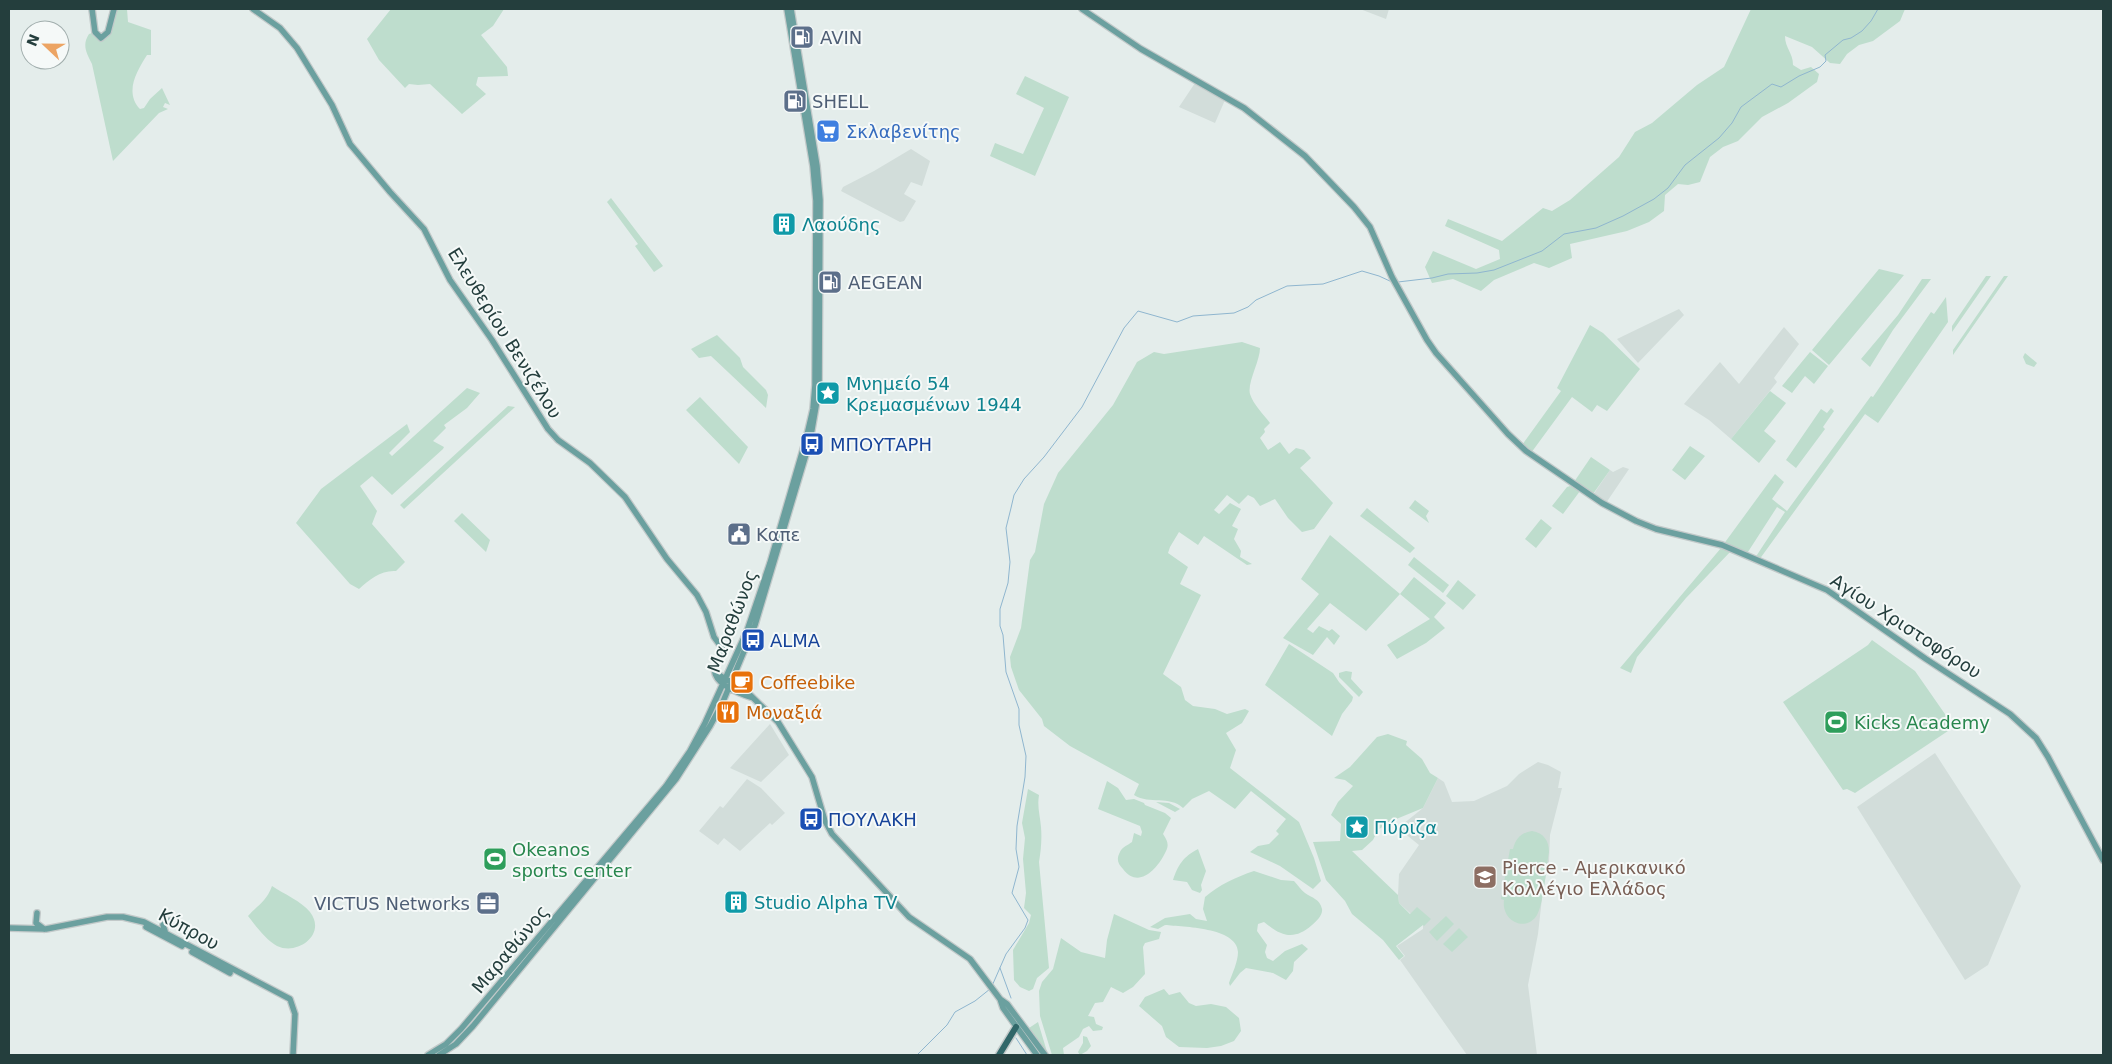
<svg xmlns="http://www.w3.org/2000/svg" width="2112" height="1064" font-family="'DejaVu Sans',sans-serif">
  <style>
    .built { fill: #d2ddda }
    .green { fill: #beddcd }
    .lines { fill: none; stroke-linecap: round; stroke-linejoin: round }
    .stream { stroke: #8fb6cf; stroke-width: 1 }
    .major-casing { stroke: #c2c9c9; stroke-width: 8 }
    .highway-casing { stroke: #c2c9c9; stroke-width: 9 }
    .major { stroke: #6ba09f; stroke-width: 5.5 }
    .highway { stroke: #316769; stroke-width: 6 }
    .labels { text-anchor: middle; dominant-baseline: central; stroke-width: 4; stroke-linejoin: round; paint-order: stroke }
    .service-label { font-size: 18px; fill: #4e5e75; stroke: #f5f9f8; text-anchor: start }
    .shop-label { font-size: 18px; fill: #366cbe; stroke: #f5f9f8; text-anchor: start }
    .culture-label { font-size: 18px; fill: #0d838f; stroke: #f5f9f8; text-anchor: start }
    .street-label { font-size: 18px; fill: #243e3d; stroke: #f5f9f8 }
    .transit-label { font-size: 18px; fill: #164399; stroke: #f5f9f8; text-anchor: start }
    .food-label { font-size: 18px; fill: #c56008; stroke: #f5f9f8; text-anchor: start }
    .leisure-label { font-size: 18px; fill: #27864d; stroke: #f5f9f8; text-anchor: start }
    .education-label { font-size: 18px; fill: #785e54; stroke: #f5f9f8; text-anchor: start }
  </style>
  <rect width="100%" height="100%" fill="#e4edeb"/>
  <path class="built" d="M 1360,9 L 1389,9 L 1386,19 Z
    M 1195,83 L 1225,100 L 1215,123 L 1179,107 Z
    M 911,149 L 930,161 L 922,186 L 911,182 L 904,194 L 916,201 L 904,221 L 900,222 L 841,191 L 843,187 L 874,171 Z
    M 1679,309 L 1684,315 L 1638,363 L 1617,339 Z
    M 1784,327 L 1799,344 L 1774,378 L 1777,382 L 1731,439 L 1709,420 L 1684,404 L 1720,362 L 1739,384 Z
    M 1623,467 L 1629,469 L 1606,503 L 1593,495 L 1610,470 L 1613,472 Z
    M 770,724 L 789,755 L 761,782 L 730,768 Z
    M 1935,753 L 2021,886 L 1988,965 L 1965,980 L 1857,807 Z
    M 1538,762 L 1548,765 L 1561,772 L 1558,788 L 1562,788 L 1550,835 L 1549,862 L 1543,889 L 1538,934 L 1528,985 L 1537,1055 L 1467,1055 L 1400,960 L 1405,956 L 1397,946 L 1423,929 L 1423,925 L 1399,903 L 1398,895 L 1399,874 L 1419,845 L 1398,828 L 1423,808 L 1438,778 L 1444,782 L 1452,802 L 1474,801 L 1507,786 L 1519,774 Z
    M 747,779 L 761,788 L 785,813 L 772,825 L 770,823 L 740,851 L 724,838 L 718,845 L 699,831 L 720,806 L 723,808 Z"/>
  <path class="green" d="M 115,9 L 127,9 L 128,22 L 151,30 L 151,55 L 147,55 C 137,71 124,92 140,109 L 144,108 L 150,99 L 162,88 L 170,105 L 165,103 L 163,107 L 168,109 L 159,113 L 113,161 L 92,64 C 86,52 82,45 89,34 L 92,33 L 97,39 L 107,38 Z
    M 391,9 L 504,9 L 493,26 L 481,35 L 507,67 L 508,76 L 478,77 L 476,85 L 486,94 L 462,114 L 430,84 L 418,85 L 409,84 L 405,88 L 379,60 L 367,39 Z
    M 1751,9 L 1905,9 L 1900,21 L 1873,41 L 1859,45 L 1847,54 L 1840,64 L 1830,63 L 1812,47 L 1785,36 C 1785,48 1793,53 1793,65 L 1801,70 L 1811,67 L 1819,74 L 1817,82 L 1788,103 L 1762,117 L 1738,141 L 1723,147 L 1710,157 L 1700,182 L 1688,185 L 1678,184 L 1665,195 L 1664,211 L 1649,222 L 1627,231 L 1570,244 L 1572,258 L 1549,268 L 1534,263 L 1494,280 L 1481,291 L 1453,279 L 1432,283 L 1425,267 L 1433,251 L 1476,269 L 1500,259 L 1499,250 L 1445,226 L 1448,219 L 1502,241 L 1543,208 L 1552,211 L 1570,200 L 1619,157 L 1635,132 L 1652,123 L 1697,85 L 1724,67 Z
    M 1025,76 L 1069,97 L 1035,176 L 990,156 L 995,143 L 1023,154 L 1044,108 L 1016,94 Z
    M 611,198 L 663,266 L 654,272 L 635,246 L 638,244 L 607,202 Z
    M 1879,269 L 1904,275 L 1829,365 L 1812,350 Z
    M 1986,276 L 1991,276 L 1952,332 L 1952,326 Z
    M 2004,276 L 2008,276 L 1953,355 L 1953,350 Z
    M 1922,279 L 1931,279 L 1893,330 L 1870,367 L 1861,359 L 1898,315 Z
    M 1946,297 L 1948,322 L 1878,423 L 1865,414 L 1759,560 L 1755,558 L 1785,512 L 1777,507 L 1746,555 L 1723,545 L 1775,474 L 1784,482 L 1772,499 L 1787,511 L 1871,396 L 1873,397 L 1931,312 L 1934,314 Z
    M 1590,325 L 1603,333 L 1640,369 L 1607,411 L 1597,405 L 1592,412 L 1572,397 L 1531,453 L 1522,445 L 1561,391 L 1557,388 Z
    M 717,335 L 740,358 L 743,367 L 766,390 L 768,395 L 766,408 L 711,356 L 699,358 L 691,349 Z
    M 1242,342 L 1260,348 C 1260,361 1247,383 1250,394 C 1253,404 1264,415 1270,423 L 1264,429 L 1265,432 L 1260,438 L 1268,450 L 1280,442 L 1289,454 L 1296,448 L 1304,450 L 1311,458 L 1300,468 L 1333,503 L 1314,529 L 1302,532 L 1288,518 L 1275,499 L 1260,506 L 1254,498 L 1248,495 L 1239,504 L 1227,495 L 1214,510 L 1219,514 L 1230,503 L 1241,509 L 1232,526 L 1238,529 L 1234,539 L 1241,551 L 1240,557 L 1252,564 L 1247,565 L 1204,536 L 1198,545 L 1179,532 L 1170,547 L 1168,553 L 1188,567 L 1180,584 L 1201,595 L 1163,674 L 1181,687 L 1185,700 L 1193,706 L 1215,709 L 1227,714 L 1245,709 L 1249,711 L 1242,723 L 1226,733 L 1236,750 L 1230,768 L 1299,822 L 1314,858 L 1321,881 L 1313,889 L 1280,866 L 1250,852 L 1258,846 L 1269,844 L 1279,834 L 1276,831 L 1286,819 L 1251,791 L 1235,809 L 1209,791 L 1192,799 L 1183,808 C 1169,795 1150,805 1134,795 L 1139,784 L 1070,746 L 1044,726 L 1042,719 L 1019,690 L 1011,667 L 1010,657 L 1021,628 L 1030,560 L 1035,552 L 1044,504 L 1058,473 L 1113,405 L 1137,362 L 1154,352 L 1164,354 Z
    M 1810,352 L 1828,366 L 1814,384 L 1805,376 L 1792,393 L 1782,386 Z
    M 2025,353 L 2037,363 L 2034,367 L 2026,364 L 2023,357 Z
    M 467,388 L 480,393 L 467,408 L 444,425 L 446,428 L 433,441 L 444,447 L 443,449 L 392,495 L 372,476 L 360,486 L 377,511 L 372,524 L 405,562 L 396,571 C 381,570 370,579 359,589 L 350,584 L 296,523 L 321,489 L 407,424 L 410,432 L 389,453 L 392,456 Z
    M 1770,391 L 1786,403 L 1764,431 L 1776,441 L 1759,463 L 1731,439 Z
    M 700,397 L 748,447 L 739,464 L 686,410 Z
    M 508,406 L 515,407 L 404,509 L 400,505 Z
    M 1831,408 L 1834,411 L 1823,427 L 1825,429 L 1796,468 L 1786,460 L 1821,409 L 1827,413 Z
    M 1690,446 L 1705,456 L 1685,480 L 1672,470 Z
    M 1591,457 L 1610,470 L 1593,494 L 1574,482 Z
    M 1570,486 L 1580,491 L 1563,514 L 1552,506 L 1567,487 Z
    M 1415,500 L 1429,511 L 1426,516 L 1429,523 L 1409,508 Z
    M 1367,508 L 1415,548 L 1410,553 L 1360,516 Z
    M 462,513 L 490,540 L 486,552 L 454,521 Z
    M 1541,519 L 1552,528 L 1536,548 L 1525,539 Z
    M 1330,535 L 1400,594 L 1414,577 L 1446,603 L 1434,617 L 1445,628 L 1426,643 L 1397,659 L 1387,645 L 1430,619 L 1400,594 L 1366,631 L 1330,603 L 1307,629 L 1313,633 L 1319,626 L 1329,631 L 1332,629 L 1340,636 L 1334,645 L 1327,637 L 1313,655 L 1283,638 L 1319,594 L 1301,579 Z
    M 1721,548 L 1731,551 L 1686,598 L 1637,657 L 1631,673 L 1620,668 Z
    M 1414,557 L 1449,585 L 1443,593 L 1408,565 Z
    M 1458,580 L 1476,595 L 1463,610 L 1446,596 Z
    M 1872,640 L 1915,671 L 1954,727 L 1855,793 L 1847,789 L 1843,790 L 1783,702 L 1868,645 Z
    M 1289,644 L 1333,673 L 1339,682 L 1353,697 L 1352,701 L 1342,714 L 1332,736 L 1265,685 Z
    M 1346,671 L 1352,672 L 1351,679 L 1363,692 L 1359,697 L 1339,677 L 1339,673 Z
    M 1388,734 L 1407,741 L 1406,745 L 1422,759 L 1430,773 L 1438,778 L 1423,808 L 1389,822 L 1378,830 L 1373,840 L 1362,850 L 1352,851 L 1398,895 L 1399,903 L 1410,914 L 1417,907 L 1431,919 L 1424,926 L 1423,925 L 1396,946 L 1404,956 L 1399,960 L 1383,940 L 1352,914 L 1345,901 L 1326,880 L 1313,842 L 1340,841 L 1341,824 L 1331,815 L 1338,802 L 1353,786 L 1345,780 L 1334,778 L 1350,767 L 1377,737 Z
    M 1107,781 L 1118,788 L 1126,800 L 1134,799 L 1144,803 L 1145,805 L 1165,813 L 1171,818 L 1163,834 C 1169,843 1169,846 1164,855 C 1156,870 1138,889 1123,869 C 1118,864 1116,859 1120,852 C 1122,847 1128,845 1132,842 L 1134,833 L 1141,836 L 1142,832 L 1140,826 L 1098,809 Z
    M 1028,789 L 1039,795 C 1037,807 1040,815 1041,827 C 1042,839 1041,850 1039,862 L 1049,968 L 1037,978 L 1033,989 L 1029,991 L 1020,987 L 1014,980 L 1013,950 L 1029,923 L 1031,915 L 1024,908 L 1026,893 L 1023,859 L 1025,838 L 1022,823 Z
    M 1156,802 L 1169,803 L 1180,809 L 1175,812 Z
    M 1532,831 C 1544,833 1549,841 1549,852 C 1546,867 1544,903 1537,915 C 1526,933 1501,921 1504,900 L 1501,899 L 1510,849 L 1513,849 C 1516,838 1521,833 1532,831 Z
    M 1198,849 L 1206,871 L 1201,885 L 1202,890 L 1200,893 L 1192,890 L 1187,882 L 1173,880 C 1178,865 1183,857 1198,849 Z
    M 1254,871 L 1281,880 L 1294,881 C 1298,885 1301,890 1305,893 C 1312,898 1320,899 1322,909 C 1323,915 1317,921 1312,925 C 1294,941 1281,936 1264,922 L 1258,924 L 1257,931 L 1267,945 L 1265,952 L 1267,958 L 1273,961 L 1285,951 L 1302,944 L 1308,949 L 1294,962 L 1293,971 L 1286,980 L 1273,973 L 1246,968 L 1240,973 L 1230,986 L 1229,983 C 1232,974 1238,962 1238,952 C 1237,927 1183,927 1165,925 L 1158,929 L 1150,927 L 1165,918 L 1190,914 L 1196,919 L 1207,921 L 1203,909 L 1205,897 C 1219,885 1236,877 1254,871 Z
    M 272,886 C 284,894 301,901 310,912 C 327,934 298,956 277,946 C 266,940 255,925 248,916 C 259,904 266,902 272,886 Z
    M 1114,914 L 1149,930 L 1161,932 L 1159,939 L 1145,943 L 1143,947 L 1145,974 L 1133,987 L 1123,993 L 1111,987 L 1103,1002 L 1095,1003 L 1088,1016 L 1094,1017 L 1096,1024 L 1103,1027 L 1102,1030 L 1093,1031 L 1089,1026 L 1083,1029 L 1079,1037 L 1063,1048 L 1064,1055 L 1052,1055 L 1040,1016 L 1039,991 L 1042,982 L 1053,969 L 1061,938 L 1081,952 L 1105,958 L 1107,940 Z
    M 1446,916 L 1454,924 L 1437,941 L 1429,932 Z
    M 1459,928 L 1468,937 L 1452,952 L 1443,944 Z
    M 1164,989 L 1169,995 L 1180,992 L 1189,1003 L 1196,1006 L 1211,1004 L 1226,1007 L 1239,1018 L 1241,1031 L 1234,1041 L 1221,1046 L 1207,1048 L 1179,1047 L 1166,1037 L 1162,1026 L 1139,1006 L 1145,997 Z
    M 1038,1022 L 1048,1055 L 1029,1028 Z
    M 1083,1036 L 1087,1037 L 1091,1046 L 1087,1051 L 1080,1055 L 1078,1052 L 1083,1043 Z"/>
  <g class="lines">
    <path class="stream" d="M 1398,282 L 1432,278 L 1448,274 L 1477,273 L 1494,270 L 1542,251 L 1564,234 L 1596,228 L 1623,216 L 1654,199 L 1668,188 L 1685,165 L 1719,138 L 1732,123 L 1741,107 L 1772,84 L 1781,87 L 1799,76 L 1820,67 L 1826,61 L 1825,55 L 1843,40 L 1851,38 L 1862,31 L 1871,21 L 1878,9
      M 1000,968 L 1011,998
      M 992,986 L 1006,954 L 1025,928 L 1028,920 L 1012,893 L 1019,867 L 1016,849 L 1017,826 L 1025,777 L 1026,756 L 1019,725 L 1019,709 L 1006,672 L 1003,635 L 1000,626 L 1000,609 L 1008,583 L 1010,562 L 1006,528 L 1011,508 L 1014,495 L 1024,479 L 1044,457 L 1082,407 L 1124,328 L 1138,311 L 1177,322 L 1193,316 L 1234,313 L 1248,307 L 1256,300 L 1287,286 L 1323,284 L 1362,271 L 1379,276 L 1392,282
      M 1016,1038 L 1027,1055
      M 917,1055 L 947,1025 L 955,1012 L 975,1001 L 990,989"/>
    <g class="major-casing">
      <path id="major" d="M 92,9 L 95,32 L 101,38 L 108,32 L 114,9
        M 253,9 L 280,28 L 297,48 L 332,105 L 350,144 L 390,192 L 424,229 L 450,280 L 492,340 L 548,429 L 558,440 L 590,463 L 625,497 L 667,559 L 697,595 L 706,612 L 714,637 L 722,648 C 721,655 717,661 715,667 C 711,684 741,694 753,698
        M 1082,9 L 1141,49 L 1244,108 L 1305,156 L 1354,207 L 1370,227 L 1392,277 L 1427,340 L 1436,353 L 1508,434 L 1526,451 L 1602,503 L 1636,521 L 1656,529 L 1722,545 L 1827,590 L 1926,659 L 2010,714 L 2036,738 L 2048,757 L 2103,860
        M 716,673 L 748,693 L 778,722 L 812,777 L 825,821 L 832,834 L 909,917 L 970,959 L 1000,999 L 1003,1008 L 1037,1055
        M 37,913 L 36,923 L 44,929
        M 146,927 L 182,946
        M 9,928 L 46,929 L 107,917 L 123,917 L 144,922 L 290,999 L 295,1014 L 293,1055
        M 165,931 L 163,925 L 170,921
        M 192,952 L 230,973
        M 1000,999 L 1007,1004 L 1045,1055
        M 428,1055 L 446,1044 L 461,1029 L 666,786 L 690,751 L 705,723 L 747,631 L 770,563 L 806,439 L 813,409 L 815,385 L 816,201 L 813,166 L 787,9
        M 439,1055 L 456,1044 L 473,1026 L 676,779 L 710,726 L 722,704 L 755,625 L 810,441 L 819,389 L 820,200 L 817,166 L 791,9"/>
    </g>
    <g class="highway-casing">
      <path id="highway" d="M 999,1055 L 1016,1027"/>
    </g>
    <use href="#major" class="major"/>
    <use href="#highway" class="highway"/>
  </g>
  <defs>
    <g id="fuel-square" transform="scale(1.25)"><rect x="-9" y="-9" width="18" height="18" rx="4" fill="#5c6f8a" stroke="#f5f9f8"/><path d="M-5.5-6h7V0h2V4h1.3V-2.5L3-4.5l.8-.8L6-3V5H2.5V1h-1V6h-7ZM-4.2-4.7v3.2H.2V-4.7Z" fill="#fff"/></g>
    <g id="supermarket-square" transform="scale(1.25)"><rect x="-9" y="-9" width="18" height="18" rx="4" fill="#3f7fe0" stroke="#f5f9f8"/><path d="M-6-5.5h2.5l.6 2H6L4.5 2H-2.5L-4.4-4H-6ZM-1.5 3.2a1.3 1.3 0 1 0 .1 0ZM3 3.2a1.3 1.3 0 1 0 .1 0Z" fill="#fff"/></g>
    <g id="building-square" transform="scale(1.25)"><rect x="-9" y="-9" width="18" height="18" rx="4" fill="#0f9aa8" stroke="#f5f9f8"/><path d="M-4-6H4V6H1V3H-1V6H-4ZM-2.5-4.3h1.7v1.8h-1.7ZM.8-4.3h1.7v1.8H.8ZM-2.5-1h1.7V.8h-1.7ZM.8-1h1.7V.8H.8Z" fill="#fff"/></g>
    <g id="sight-square" transform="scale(1.25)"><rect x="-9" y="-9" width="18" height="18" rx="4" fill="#0f9aa8" stroke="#f5f9f8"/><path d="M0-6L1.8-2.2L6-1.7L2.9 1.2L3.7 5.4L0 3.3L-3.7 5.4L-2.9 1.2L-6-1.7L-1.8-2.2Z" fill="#fff"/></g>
    <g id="bus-square" transform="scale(1.25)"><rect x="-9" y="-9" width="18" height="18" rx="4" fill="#1a4fb4" stroke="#f5f9f8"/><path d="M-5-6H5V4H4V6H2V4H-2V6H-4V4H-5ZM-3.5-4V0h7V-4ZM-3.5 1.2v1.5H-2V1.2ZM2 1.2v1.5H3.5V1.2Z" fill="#fff"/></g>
    <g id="civic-square" transform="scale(1.25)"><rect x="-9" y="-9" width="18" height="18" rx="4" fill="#5c6f8a" stroke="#f5f9f8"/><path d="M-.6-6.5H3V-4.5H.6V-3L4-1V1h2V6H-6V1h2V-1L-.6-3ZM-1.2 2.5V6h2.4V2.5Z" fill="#fff"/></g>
    <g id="cafe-square" transform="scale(1.25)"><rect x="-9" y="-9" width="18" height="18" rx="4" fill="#e8710a" stroke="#f5f9f8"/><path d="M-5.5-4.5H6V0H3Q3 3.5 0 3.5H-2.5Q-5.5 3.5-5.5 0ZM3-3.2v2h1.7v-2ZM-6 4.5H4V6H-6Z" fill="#fff"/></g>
    <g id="restaurant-square" transform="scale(1.25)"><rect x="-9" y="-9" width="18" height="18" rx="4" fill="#e8710a" stroke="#f5f9f8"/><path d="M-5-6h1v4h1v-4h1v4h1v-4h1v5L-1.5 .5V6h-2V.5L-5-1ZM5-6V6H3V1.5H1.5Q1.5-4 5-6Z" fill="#fff"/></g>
    <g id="stadium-square" transform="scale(1.25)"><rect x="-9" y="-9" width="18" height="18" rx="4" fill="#2e9e5b" stroke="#f5f9f8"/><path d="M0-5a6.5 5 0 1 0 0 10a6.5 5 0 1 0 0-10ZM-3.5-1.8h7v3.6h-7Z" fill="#fff"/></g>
    <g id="school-square" transform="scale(1.25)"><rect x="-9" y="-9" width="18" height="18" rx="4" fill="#8d6e63" stroke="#f5f9f8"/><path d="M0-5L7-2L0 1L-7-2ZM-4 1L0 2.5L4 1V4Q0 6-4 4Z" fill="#fff"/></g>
    <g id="office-square" transform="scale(1.25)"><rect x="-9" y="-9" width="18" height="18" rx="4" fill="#5c6f8a" stroke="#f5f9f8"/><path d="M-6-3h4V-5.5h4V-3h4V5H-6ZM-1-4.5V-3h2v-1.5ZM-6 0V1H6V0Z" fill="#fff"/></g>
  </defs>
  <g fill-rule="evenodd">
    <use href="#fuel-square" x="802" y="37"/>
    <use href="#fuel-square" x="795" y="101"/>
    <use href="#supermarket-square" x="828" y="131"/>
    <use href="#building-square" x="784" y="224"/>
    <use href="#fuel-square" x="830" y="282"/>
    <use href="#sight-square" x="828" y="393"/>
    <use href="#bus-square" x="812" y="444"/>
    <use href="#civic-square" x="739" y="534"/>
    <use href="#bus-square" x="753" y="640"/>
    <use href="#cafe-square" x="742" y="682"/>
    <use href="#restaurant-square" x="728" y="712"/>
    <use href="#stadium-square" x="1836" y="722"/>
    <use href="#bus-square" x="811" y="819"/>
    <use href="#sight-square" x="1357" y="827"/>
    <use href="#stadium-square" x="495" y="859"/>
    <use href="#school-square" x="1485" y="877"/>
    <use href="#building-square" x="736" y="902"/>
    <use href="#office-square" x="488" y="903"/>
  </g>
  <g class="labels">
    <g class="service-label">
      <text x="820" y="37">AVIN</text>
      <text x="812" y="101">SHELL</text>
      <text x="848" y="282">AEGEAN</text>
      <text x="756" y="534">Καπε</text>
      <text x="470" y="903" text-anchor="end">VICTUS Networks</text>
    </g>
    <g class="shop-label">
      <text x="846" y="131">Σκλαβενίτης</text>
    </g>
    <g class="culture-label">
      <text x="802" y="224">Λαούδης</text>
      <text x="846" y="383">Μνημείο 54<tspan x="846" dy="21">Κρεμασμένων 1944</tspan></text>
      <text x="1374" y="827">Πύριζα</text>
      <text x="754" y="902">Studio Alpha TV</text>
    </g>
    <g class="street-label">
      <text transform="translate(505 333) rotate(58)">Ελευθερίου Βενιζέλου</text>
      <text transform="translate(732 621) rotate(-69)">Μαραθώνος</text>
      <text transform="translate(1906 626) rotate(33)">Αγίου Χριστοφόρου</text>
      <text transform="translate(189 929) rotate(29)">Κύπρου</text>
      <text transform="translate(510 949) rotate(-50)">Μαραθώνος</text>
    </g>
    <g class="transit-label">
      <text x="830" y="444">ΜΠΟΥΤΑΡΗ</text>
      <text x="770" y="640">ALMA</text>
      <text x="828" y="819">ΠΟΥΛΑΚΗ</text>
    </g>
    <g class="food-label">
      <text x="760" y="682">Coffeebike</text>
      <text x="746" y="712">Μοναξιά</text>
    </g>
    <g class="leisure-label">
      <text x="1854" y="722">Kicks Academy</text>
      <text x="512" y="849">Okeanos<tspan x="512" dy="21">sports center</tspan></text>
    </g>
    <g class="education-label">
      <text x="1502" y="867">Pierce - Αμερικανικό<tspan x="1502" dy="21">Κολλέγιο Ελλάδος</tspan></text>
    </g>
  </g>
  <rect width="2112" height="1064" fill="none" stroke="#243e3d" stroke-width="20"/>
  <g transform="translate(45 45) rotate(292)"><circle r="24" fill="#f5f9f8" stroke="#a1aead"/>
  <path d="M0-4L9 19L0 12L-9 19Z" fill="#eca463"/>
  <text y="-8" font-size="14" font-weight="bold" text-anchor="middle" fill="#243e3d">N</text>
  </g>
</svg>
